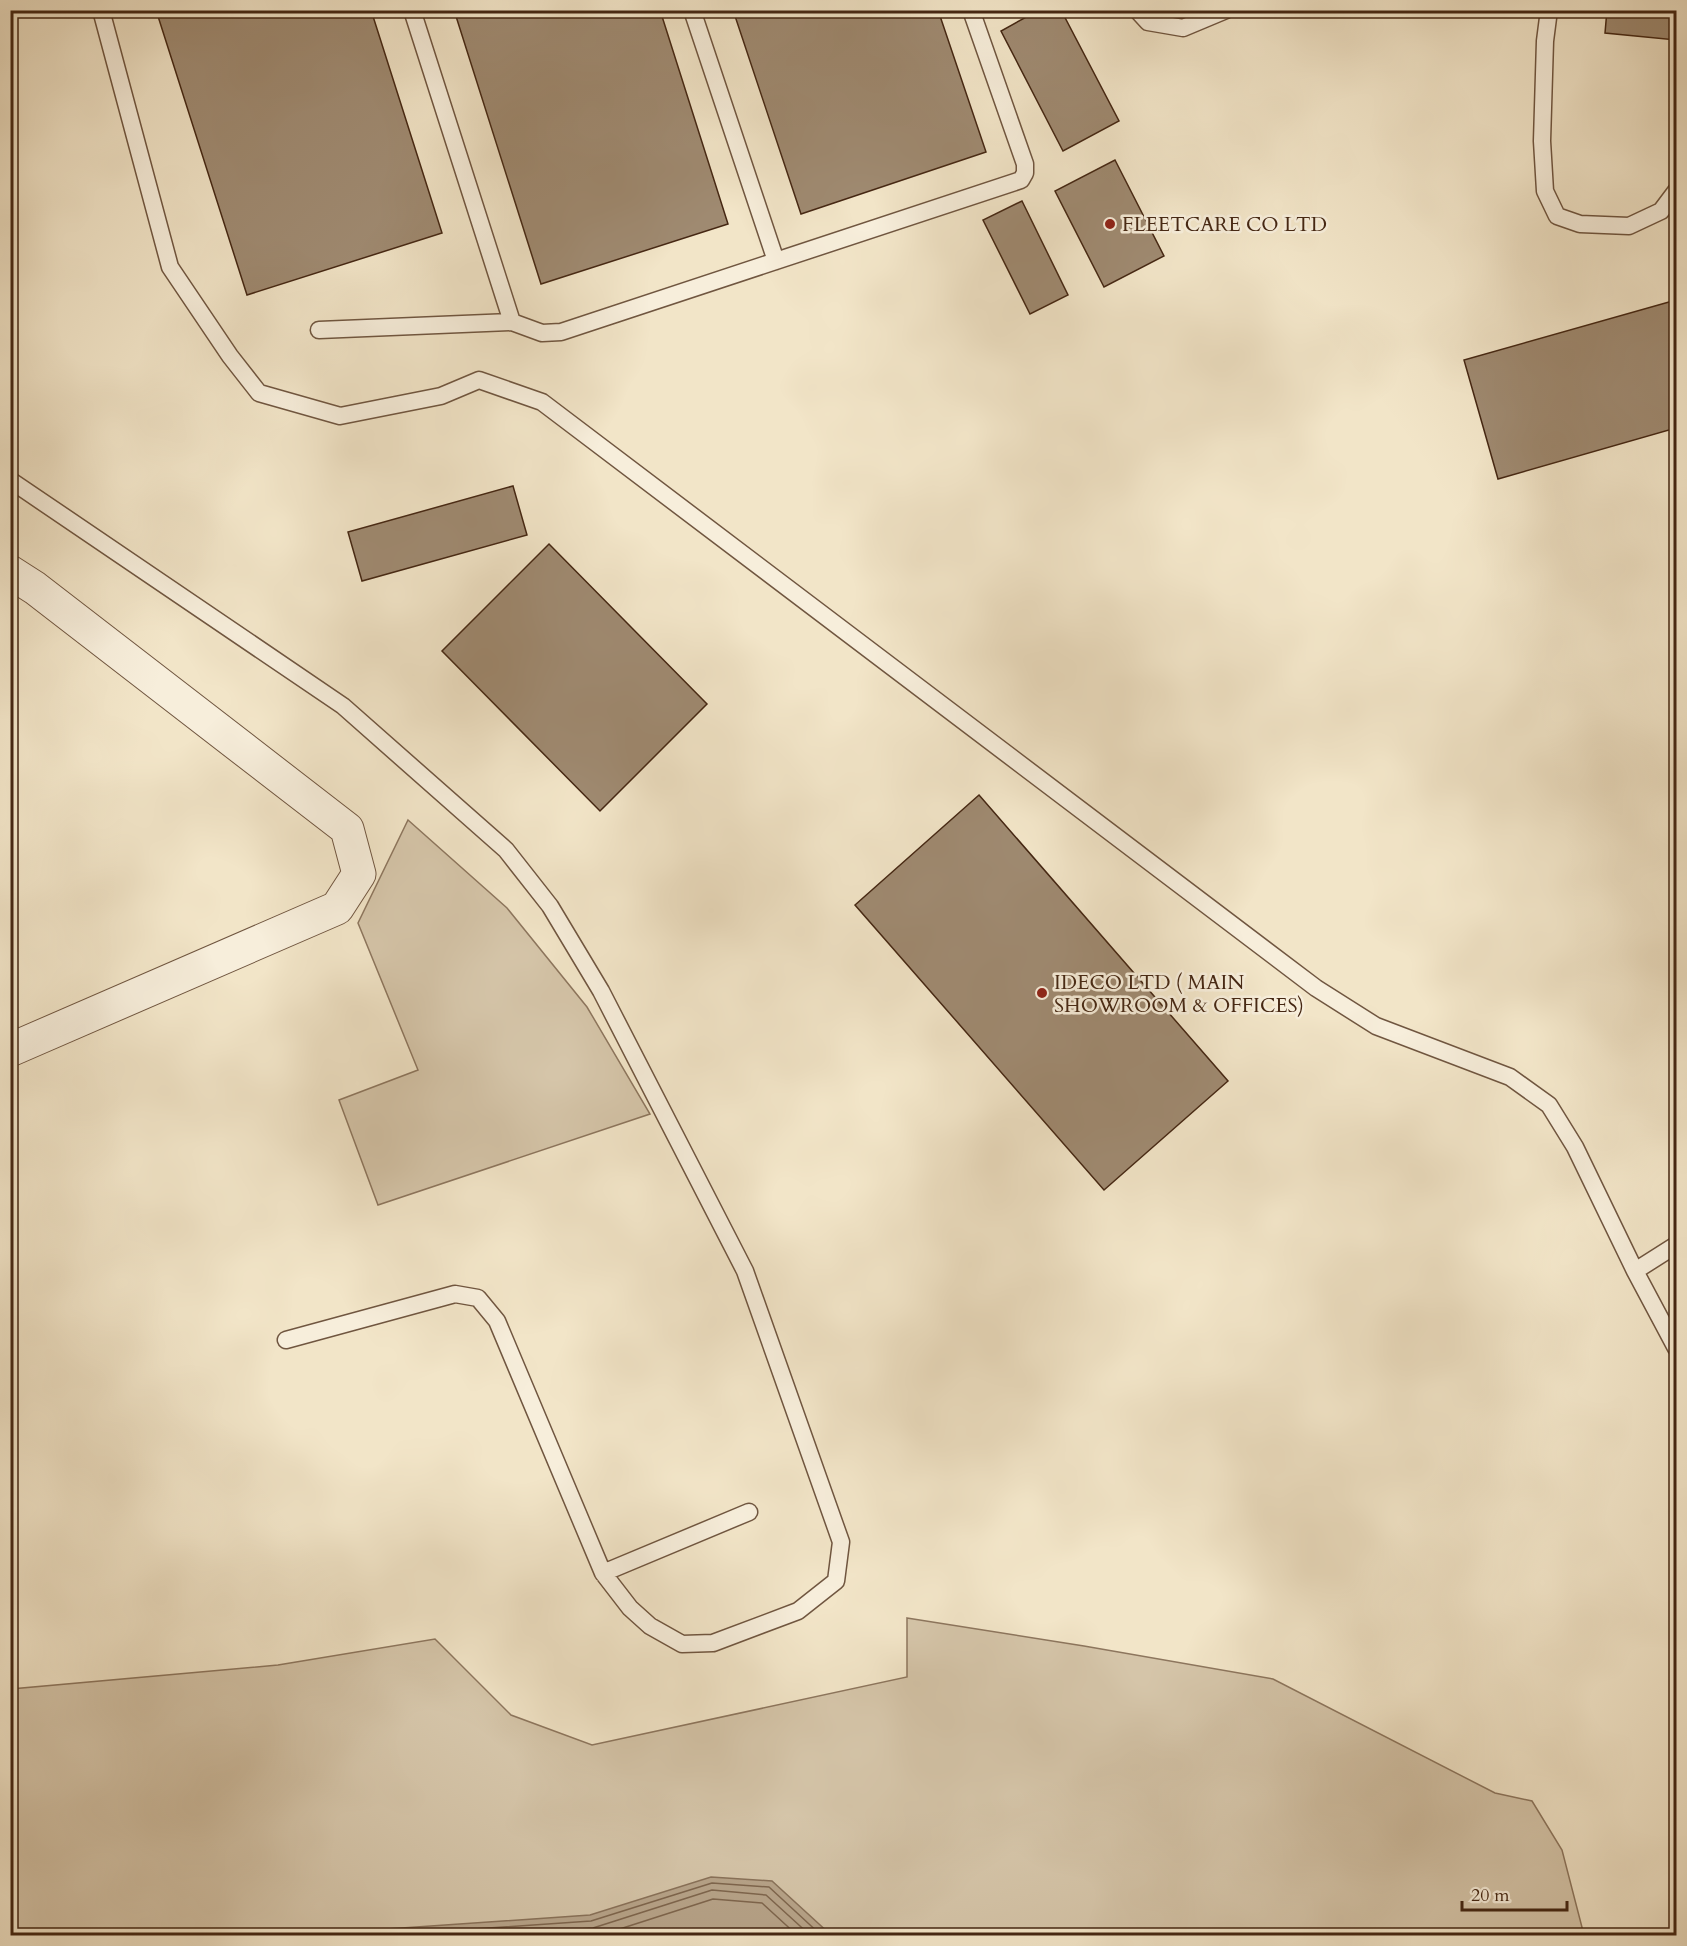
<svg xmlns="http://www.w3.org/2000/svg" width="1687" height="1946" font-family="Cardo,serif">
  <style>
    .green { fill: #d5c5a9; stroke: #8d765e; stroke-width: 1.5 }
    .water { fill: #b7a48a; stroke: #89725a; stroke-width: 1.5 }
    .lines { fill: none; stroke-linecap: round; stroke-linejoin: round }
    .shore { stroke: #7e664e; stroke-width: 1.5 }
    .building { fill: #9f8a71; stroke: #452713; stroke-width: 1.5 }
    .lane-casing { stroke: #705640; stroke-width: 19 }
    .street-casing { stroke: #705640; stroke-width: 35 }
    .lane { stroke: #f7eedb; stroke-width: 16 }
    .street { stroke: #f7eedb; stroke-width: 33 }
    .poi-dot { fill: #8f2418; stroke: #f7eedb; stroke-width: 2 }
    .labels { text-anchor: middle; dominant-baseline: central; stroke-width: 5; stroke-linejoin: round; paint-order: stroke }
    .poi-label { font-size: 20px; fill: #452713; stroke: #f7eedb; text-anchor: start }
  </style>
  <rect width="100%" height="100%" fill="#f2e5c8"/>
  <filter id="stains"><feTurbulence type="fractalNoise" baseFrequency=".00333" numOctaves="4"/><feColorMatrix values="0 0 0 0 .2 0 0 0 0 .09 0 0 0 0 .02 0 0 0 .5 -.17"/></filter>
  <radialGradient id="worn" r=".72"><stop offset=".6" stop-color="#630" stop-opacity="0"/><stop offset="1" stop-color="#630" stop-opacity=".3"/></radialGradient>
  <path class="green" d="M 408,820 L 507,908 L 587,1007 L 650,1114 L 378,1205 L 339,1100 L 418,1070 L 358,923 Z
    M 907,1618 L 1084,1646 L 1273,1679 L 1495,1793 L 1532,1801 L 1562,1850 L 1584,1935 L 11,1936 L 11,1689 L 278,1665 L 435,1639 L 511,1715 L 592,1745 L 907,1677 Z"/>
  <path class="water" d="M 711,1877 L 772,1881 L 831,1935 L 334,1935 L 344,1932 L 590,1915 Z"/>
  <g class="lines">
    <path class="shore" d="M 374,1936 L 591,1921 L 712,1883 L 769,1887 L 822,1936
      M 483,1936 L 593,1928 L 712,1890 L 766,1895 L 811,1936
      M 598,1936 L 713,1899 L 762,1903 L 798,1936"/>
  </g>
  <path class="building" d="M 156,10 L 371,10 L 442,233 L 247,295 Z
    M 454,10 L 660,10 L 728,224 L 541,284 Z
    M 733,10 L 938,10 L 986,152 L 801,214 Z
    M 1039,10 L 1061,10 L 1119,121 L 1063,151 L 1001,31 Z
    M 1607,10 L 1676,10 L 1676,40 L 1605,33 Z
    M 1115,160 L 1164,256 L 1104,287 L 1055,191 Z
    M 1022,201 L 1068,295 L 1030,314 L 983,220 Z
    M 1676,300 L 1676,428 L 1498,479 L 1464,360 Z
    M 513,486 L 527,535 L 362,581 L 348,532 Z
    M 549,544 L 707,704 L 600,811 L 442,651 Z
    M 979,795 L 1228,1081 L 1104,1190 L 855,905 Z"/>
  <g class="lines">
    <g class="lane-casing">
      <path id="lane" d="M 101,10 L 170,267 L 230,356 L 259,393 L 340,416 L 441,396 L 479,380 L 542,402 L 1316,988 L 1376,1026 L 1510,1077 L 1549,1105 L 1575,1147 L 1635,1271 L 1676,1348
        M 412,10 L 512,322
        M 692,10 L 776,261
        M 1137,10 L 1148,22 L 1183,28 L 1226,10
        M 1549,10 L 1545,41 L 1542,141 L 1545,191 L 1557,216 L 1580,224 L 1629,226 L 1661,211 L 1676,191
        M 319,330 L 512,322 L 542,333 L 561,332 L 1021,180 L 1025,173 L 1025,164 L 971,10
        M 10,480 L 343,706 L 506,850 L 550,906 L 601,991 L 745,1271 L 841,1542 L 836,1581 L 798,1611 L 713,1643 L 682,1644 L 650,1626 L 630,1608 L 603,1573 L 749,1512
        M 1635,1271 L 1676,1245
        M 286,1340 L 455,1294 L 478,1298 L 497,1321 L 603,1573"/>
    </g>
    <g class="street-casing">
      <path id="street" d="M 10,572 L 35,588 L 347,829 L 359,874 L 337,908 L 10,1050"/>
    </g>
    <use href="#lane" class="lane"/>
    <use href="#street" class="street"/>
  </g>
  <g class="poi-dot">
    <circle cx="1110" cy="224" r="6"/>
    <circle cx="1042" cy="993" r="6"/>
  </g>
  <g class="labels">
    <g class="poi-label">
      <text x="1122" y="224">FLEETCARE CO LTD</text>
      <text x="1054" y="982">IDECO LTD ( MAIN<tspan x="1054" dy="23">SHOWROOM &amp; OFFICES)</tspan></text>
    </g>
  </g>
  <rect width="1687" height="1946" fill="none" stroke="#f2e5c8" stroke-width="36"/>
  <rect x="12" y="12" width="1663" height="1922" fill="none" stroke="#452713" stroke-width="3"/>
  <rect x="18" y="18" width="1651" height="1910" fill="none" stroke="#452713" stroke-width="1.5"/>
  <path d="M1462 1901v9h105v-9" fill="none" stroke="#452713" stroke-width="3"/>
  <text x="1471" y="1901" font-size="18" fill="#452713" stroke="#f7eedb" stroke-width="4.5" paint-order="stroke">20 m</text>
  <rect width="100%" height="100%" filter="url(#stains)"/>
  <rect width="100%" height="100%" fill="url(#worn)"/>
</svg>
